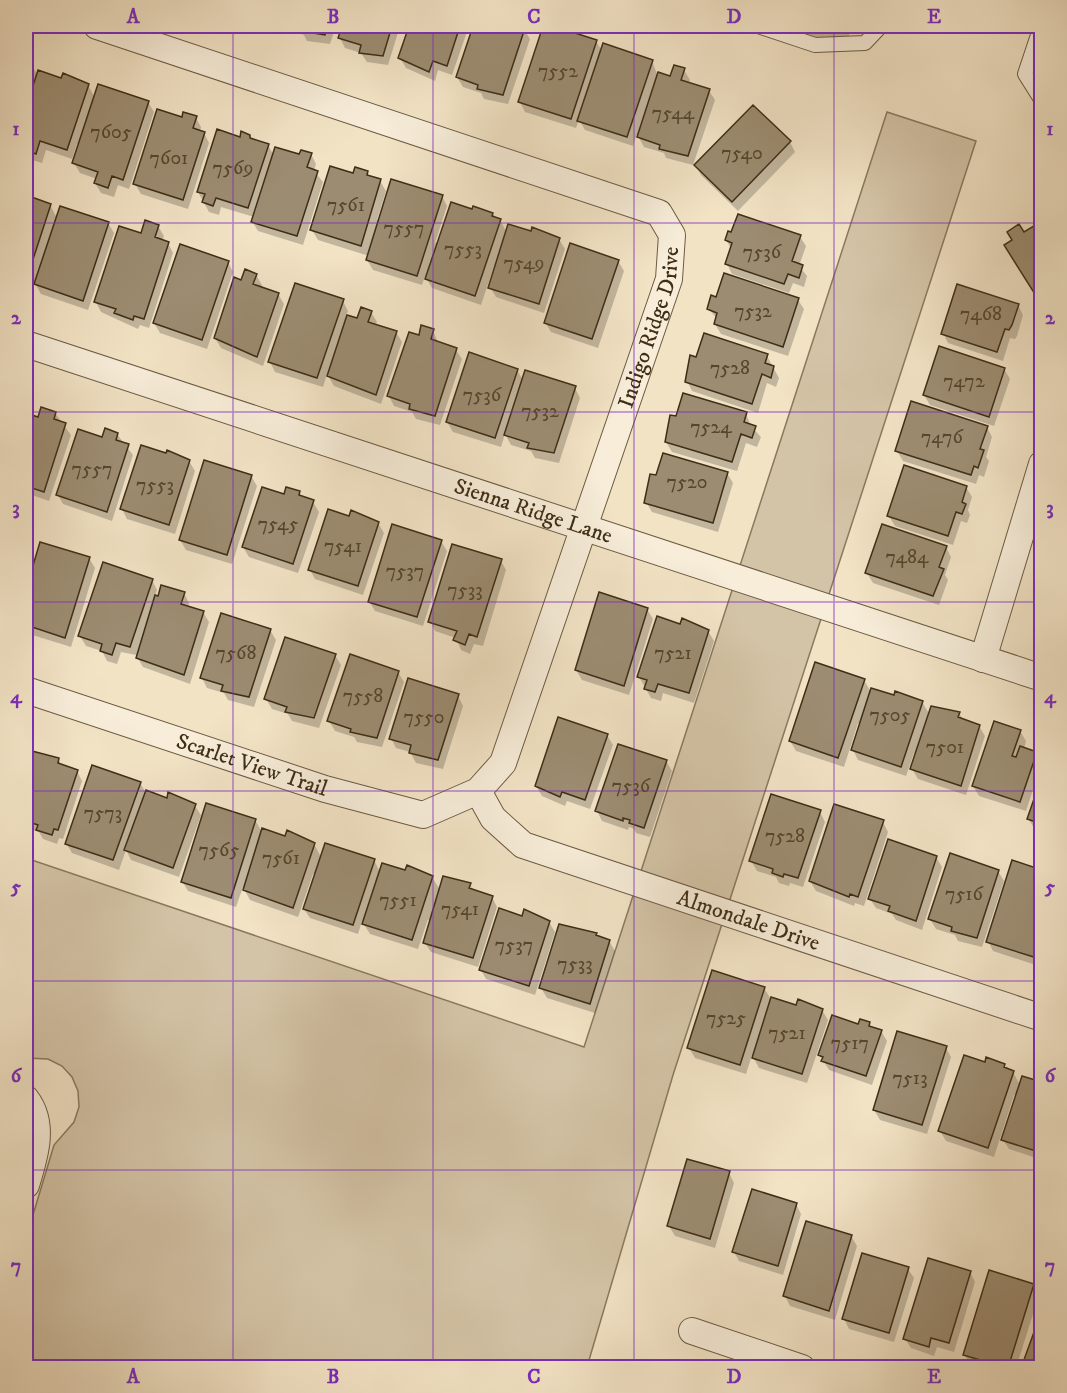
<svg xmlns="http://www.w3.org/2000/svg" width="1067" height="1393" font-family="'IM FELL DW Pica',serif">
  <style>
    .green { fill: #d4c4a7; stroke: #8a795e; stroke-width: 1.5 }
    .shadow { fill: #0003 }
    .building { fill: #9c8c71; stroke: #3f2e16; stroke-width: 1.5 }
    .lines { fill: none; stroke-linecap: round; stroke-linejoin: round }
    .lane-casing { stroke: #6c5b42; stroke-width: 16 }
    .street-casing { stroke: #6c5b42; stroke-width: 28 }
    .lane { stroke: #f7edd9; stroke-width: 14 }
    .street { stroke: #f7edd9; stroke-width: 26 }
    .grid { fill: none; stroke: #7b2cbf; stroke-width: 1.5; stroke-opacity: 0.55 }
    .labels { text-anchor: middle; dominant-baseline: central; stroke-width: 6; stroke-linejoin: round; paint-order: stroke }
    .number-label { font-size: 20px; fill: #56462d }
    .street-label { font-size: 22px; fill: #3f2e16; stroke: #f7edd9 }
    .neatline { fill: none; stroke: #7b2cbf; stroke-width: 2 }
    .grid-label { font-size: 20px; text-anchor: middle; font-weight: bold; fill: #7b2cbf }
  </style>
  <rect width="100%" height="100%" fill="#f2e3c5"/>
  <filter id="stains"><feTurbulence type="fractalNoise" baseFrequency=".00333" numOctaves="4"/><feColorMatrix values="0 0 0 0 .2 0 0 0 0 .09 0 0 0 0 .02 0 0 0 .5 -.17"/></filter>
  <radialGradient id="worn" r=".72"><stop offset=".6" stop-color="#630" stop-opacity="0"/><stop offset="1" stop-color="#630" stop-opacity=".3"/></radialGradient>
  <path class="green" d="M 887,112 L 976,141 L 673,1075 L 587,1367 L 26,1368 L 26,1238 L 54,1145 L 74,1122 L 79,1107 L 78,1091 L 72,1077 L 62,1066 L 48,1059 L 26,1058 L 26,858 L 584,1047 Z"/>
  <path class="shadow" d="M 280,26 L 336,26 L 330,44 L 307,41 L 304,35 Z
    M 343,26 L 400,26 L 388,65 L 367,62 L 361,53 L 345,48 L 340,38 Z
    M 411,26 L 469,26 L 452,75 L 438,70 L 435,81 L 406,68 L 400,58 Z
    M 474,26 L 513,26 L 524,29 L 530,39 L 508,104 L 484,99 L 481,93 L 463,87 L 457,77 Z
    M 545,26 L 596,41 L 602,51 L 652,61 L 657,74 L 671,78 L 684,70 L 690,80 L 688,84 L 709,91 L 715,100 L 693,165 L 666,158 L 664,153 L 644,147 L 637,134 L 633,146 L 585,130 L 579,120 L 576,128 L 525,112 L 520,102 Z
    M 773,26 L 852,26 L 845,49 Z
    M 26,62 L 31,64 L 38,76 L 88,85 L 95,98 L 148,102 L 154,112 L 129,189 L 118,185 L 114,197 L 101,193 L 95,183 L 97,179 L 80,173 L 74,163 L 80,145 L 77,144 L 72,159 L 46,150 L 42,163 L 29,159 L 26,153 Z
    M 196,118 L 201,127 L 200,132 L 204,133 L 209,143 L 188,209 L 141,194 L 135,184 L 183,119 Z
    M 249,136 L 252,141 L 268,145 L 274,156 L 311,154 L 316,164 L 314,171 L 323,182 L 303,245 L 258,231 L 252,221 L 254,217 L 221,207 L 219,215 L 209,212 L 198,192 L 241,139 Z
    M 790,142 L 795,152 L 738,211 L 701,175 L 696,166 Z
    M 367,172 L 370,178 L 380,181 L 386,191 L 377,220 L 442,196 L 447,206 L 435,243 L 492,214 L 500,220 L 507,233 L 532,233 L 559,239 L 565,249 L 544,313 L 496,297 L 490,287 L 496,267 L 494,266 L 481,305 L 432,288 L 425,276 L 422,285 L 373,270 L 367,260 L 369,256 L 318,240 L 312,230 L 354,175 Z
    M 26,197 L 50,205 L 57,218 L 108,223 L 114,233 L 88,310 L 41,294 L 34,282 L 30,293 L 26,291 Z
    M 158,226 L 164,236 L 162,241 L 168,243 L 173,253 L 149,328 L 140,325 L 138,329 L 101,312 L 96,302 L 142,235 Z
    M 800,237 L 806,246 L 799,266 L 807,276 L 804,287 L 793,283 L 789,293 L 732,274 L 727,264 L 732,250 L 726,240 Z
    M 618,261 L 624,271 L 598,348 L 551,332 L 545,322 Z
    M 228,262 L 233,272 L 207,349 L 160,333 L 154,323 Z
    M 256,275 L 262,285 L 261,288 L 278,294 L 284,304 L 263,366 L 221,348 L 215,338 L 242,282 Z
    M 798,300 L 804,309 L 788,356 L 721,334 L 715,324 L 717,319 L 708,308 Z
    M 343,301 L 348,311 L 346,316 L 358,320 L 371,312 L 377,322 L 375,326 L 396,332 L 402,342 L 381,404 L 334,386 L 327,374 L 323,387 L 275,372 L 270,362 Z
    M 1018,305 L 1023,315 L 1017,336 L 1015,339 L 1010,338 L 1003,361 L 948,343 L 943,333 Z
    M 433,330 L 438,343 L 456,350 L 462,359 L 440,425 L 416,419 L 412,412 L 394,406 L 389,396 L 420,337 Z
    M 767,356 L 779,378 L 776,387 L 767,383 L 758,413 L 692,391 L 687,381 L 697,359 Z
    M 1004,369 L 1010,379 L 994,426 L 930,405 L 924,395 Z
    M 517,370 L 523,380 L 575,388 L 580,398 L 559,463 L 535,458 L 531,451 L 511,445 L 505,434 L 501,447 L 453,432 L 447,422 Z
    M 55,413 L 71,435 L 49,501 L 26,493 L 26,415 L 39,419 Z
    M 746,414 L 751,426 L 761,437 L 757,447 L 746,443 L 737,471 L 672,452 L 666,442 Z
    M 987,427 L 992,437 L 986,457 L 989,461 L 984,477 L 979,475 L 976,484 L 903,461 L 897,451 Z
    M 117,434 L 133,455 L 112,521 L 63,504 L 58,495 L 103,439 Z
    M 189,461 L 195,471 L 175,534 L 127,519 L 122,509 Z
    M 727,473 L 733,483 L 718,532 L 652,512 L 646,502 Z
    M 251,476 L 257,486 L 232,564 L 186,550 L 180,540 Z
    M 966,487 L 972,497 L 968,510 L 970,515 L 967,523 L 961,521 L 953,545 L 895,526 L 889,516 Z
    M 299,493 L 302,498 L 313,502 L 319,512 L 298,573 L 249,557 L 243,547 L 285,496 Z
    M 350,518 L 378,523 L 384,533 L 363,595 L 315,579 L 310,570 Z
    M 441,541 L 447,551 L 423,626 L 375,611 L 369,601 Z
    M 41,543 L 89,558 L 95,568 L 71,647 L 26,633 L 26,595 Z
    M 946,547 L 951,557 L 945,575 L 948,580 L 939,605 L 873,583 L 867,573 Z
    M 26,557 L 29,564 L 26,575 Z
    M 501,561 L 506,570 L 483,646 L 474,644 L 470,654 L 461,650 L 456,638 L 435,631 L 430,621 Z
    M 152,580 L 157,590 L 155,597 L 184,593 L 189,603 L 188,608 L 203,612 L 209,622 L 190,684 L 143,667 L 136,655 L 121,652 L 117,664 L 107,661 L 102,651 L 86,646 L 80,636 Z
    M 647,609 L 653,619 L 629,695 L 582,680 L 576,670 Z
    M 681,626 L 708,631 L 714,641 L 694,703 L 663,693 L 661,701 L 651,698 L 639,677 Z
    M 270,630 L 276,640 L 254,707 L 228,700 L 224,693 L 207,688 L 202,678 Z
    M 335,655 L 341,665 L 319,728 L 292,721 L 288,714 L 272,709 L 266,699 Z
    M 398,672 L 404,682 L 382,747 L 357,742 L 354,737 L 335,731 L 329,721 Z
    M 864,680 L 871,692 L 922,702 L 930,715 L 959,713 L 963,720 L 979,726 L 985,736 L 966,795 L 918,779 L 912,769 L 917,754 L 914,753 L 906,776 L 858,760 L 853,750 L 861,724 L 858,723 L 844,767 L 796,751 L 790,741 Z
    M 458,696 L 463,706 L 443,769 L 416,763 L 410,752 L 396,748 L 391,738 Z
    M 1020,731 L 1026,741 L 1024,749 L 1036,753 L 1042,762 L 1026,811 L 979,796 L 973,786 Z
    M 607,735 L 613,745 L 590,809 L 567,801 L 565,806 L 542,796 L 536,786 Z
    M 33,753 L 58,759 L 62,766 L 77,771 L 82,781 L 63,839 L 59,838 L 57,844 L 43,839 L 39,832 L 26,828 L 26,774 Z
    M 666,761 L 672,771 L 650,837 L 636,833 L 634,829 L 629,827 L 628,830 L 602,821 L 597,811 Z
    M 1042,780 L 1042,831 L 1034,828 L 1028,818 Z
    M 140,783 L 146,793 L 195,806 L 201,815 L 179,877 L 131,860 L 126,850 L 119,870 L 72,853 L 66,843 Z
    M 820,812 L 825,822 L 803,887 L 790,883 L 789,886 L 779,883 L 776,877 L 757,871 L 751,861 Z
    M 255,820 L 262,832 L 314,844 L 321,857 L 374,860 L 380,872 L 432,877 L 440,890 L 470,884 L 474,892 L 492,897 L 497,907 L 478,967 L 431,952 L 425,943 L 431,924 L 428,919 L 418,949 L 370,934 L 362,921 L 358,934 L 310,918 L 304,909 L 315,875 L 313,874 L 298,917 L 250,900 L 243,887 L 236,907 L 188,891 L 182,881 Z
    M 883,822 L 888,832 L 864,906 L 855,903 L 854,906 L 816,891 L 810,881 Z
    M 936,857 L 942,867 L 922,930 L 896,920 L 892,914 L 876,908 L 870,899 Z
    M 998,871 L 1004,881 L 982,947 L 958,941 L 955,935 L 936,929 L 930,919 Z
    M 1042,872 L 1042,967 L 993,951 L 988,941 Z
    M 523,917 L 549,922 L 555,932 L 535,995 L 486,979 L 481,970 Z
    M 596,934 L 609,941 L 615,951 L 595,1013 L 547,998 L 541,988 Z
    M 764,988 L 772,1001 L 822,1010 L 828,1020 L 807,1083 L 759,1068 L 752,1055 L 746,1074 L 695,1058 L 689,1048 Z
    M 869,1024 L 871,1028 L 881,1031 L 887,1041 L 872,1085 L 829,1070 L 820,1055 L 859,1026 Z
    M 946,1048 L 951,1057 L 927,1134 L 880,1120 L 874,1110 Z
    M 986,1063 L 1004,1065 L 1007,1070 L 1013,1072 L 1020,1085 L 1042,1084 L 1042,1160 L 1009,1149 L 1003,1140 L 1017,1096 L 1014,1095 L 994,1157 L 946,1141 L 940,1131 Z
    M 729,1173 L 734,1183 L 715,1248 L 675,1236 L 669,1226 Z
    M 796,1204 L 801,1214 L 783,1275 L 739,1261 L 734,1252 Z
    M 851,1236 L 857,1246 L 835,1320 L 790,1306 L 785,1296 Z
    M 908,1269 L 914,1278 L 894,1342 L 849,1329 L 844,1319 Z
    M 970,1272 L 975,1282 L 954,1352 L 937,1347 L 934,1356 L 911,1348 L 905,1339 Z
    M 1033,1285 L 1039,1295 L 1016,1368 L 970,1365 L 965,1355 Z"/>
  <path class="building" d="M 298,26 L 328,26 L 325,35 L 300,31 L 301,27 Z
    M 342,26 L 392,26 L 383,56 L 359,53 L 361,45 L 338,38 Z
    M 409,26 L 460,26 L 447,66 L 433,61 L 429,72 L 398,58 Z
    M 473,26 L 517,26 L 525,28 L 503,95 L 477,89 L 478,85 L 456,77 Z
    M 543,26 L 553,26 L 597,40 L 571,119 L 518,102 Z
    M 820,26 L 835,26 L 834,30 Z
    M 603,43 L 653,60 L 627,137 L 577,121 Z
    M 26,61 L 32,63 L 26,81 Z
    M 674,65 L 685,68 L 681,80 L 710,89 L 688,156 L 659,149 L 660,145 L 637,137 L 658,72 L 670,76 Z
    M 38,70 L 61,78 L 63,73 L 89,84 L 67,150 L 40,141 L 36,154 L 26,150 L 26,108 Z
    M 98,84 L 149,101 L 123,180 L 112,176 L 108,188 L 94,183 L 98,172 L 72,163 Z
    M 753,105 L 791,141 L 732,202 L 694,165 Z
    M 157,109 L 182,117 L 183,112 L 197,116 L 193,128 L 205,132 L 183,200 L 133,184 Z
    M 217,129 L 240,137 L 241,131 L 250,135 L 250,138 L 269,144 L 248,208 L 216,198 L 213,206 L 202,202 L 205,194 L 197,192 Z
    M 275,147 L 299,154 L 301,150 L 312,153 L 307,167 L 318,171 L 297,236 L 251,222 Z
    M 330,166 L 353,173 L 355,167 L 368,171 L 367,175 L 381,179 L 361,246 L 310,230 Z
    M 391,179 L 443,195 L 417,276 L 366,260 Z
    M 26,195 L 51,204 L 26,281 Z
    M 451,202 L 472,209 L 473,206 L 493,213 L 492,216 L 501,219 L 475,296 L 425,279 Z
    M 60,206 L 109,222 L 83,301 L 34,284 Z
    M 738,214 L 801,235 L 792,261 L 803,265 L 799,278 L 788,274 L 784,284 L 725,264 L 732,243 L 725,240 L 728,231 L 731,232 Z
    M 145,220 L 159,225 L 155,237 L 169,242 L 144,319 L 134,316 L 133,320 L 114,313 L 116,309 L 94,302 L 119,226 L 141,233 Z
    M 1042,221 L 1042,297 L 1038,299 L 1004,245 L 1012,240 L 1007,232 L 1019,224 L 1024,232 Z
    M 508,224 L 531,231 L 532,227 L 560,238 L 539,304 L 488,288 Z
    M 570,243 L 619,260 L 592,339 L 544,323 Z
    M 180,244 L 229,261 L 202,340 L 153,323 Z
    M 245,269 L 257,274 L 253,284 L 279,293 L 257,357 L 214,338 L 234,277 L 241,280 Z
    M 724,273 L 799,298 L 783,347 L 714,324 L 717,313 L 707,309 L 711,295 L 716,297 Z
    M 295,283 L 344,299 L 317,378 L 268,362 Z
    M 957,284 L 1019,304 L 1012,325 L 1009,330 L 1005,329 L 997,352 L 941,334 Z
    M 361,307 L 372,311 L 368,322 L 397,331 L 376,395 L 327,376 L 347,315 L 357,318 Z
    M 421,325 L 434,329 L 431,339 L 457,348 L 435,416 L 409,409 L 410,404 L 387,396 L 409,332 L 419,335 Z
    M 704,333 L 768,354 L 765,363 L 774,366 L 771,378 L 762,374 L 752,404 L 685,382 L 690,355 L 696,357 Z
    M 939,346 L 1005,368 L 989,417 L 923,395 Z
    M 469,352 L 518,369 L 495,438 L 446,422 Z
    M 525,370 L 576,386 L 554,453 L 527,448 L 529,443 L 504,435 Z
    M 683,393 L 747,412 L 744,422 L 756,426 L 752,438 L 741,434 L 732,462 L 665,442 L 670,415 L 676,416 Z
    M 911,401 L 988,426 L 980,449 L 984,450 L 978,468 L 974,466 L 971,475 L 895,451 Z
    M 41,407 L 56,412 L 54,419 L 66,423 L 44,492 L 26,486 L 26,413 L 38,417 Z
    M 105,428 L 118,433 L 116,440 L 129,444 L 107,512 L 56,495 L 78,429 L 102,437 Z
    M 141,445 L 166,453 L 167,450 L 190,460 L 169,525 L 120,509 Z
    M 663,453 L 728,472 L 713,523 L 644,503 L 650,474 L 656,475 Z
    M 204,460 L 252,475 L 227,555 L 179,540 Z
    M 904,465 L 967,486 L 962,502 L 966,504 L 962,514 L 956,512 L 948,536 L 887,516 Z
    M 262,487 L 284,494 L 286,487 L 300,491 L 299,495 L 314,500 L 293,564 L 242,547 Z
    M 328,509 L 349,516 L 351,510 L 379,522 L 358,586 L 308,570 Z
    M 392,524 L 442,540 L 417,617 L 368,602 Z
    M 882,524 L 947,546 L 939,567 L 944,569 L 933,596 L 865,573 Z
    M 40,542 L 90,557 L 65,638 L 26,625 L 26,589 Z
    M 452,544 L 502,559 L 477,637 L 469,634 L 465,645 L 453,640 L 457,631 L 428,622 Z
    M 103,562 L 153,579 L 130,647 L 116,643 L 112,655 L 100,651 L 102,644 L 78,636 Z
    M 161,585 L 185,592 L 181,604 L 204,611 L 184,675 L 136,658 L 155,595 L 158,596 Z
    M 599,592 L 648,608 L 624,686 L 575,670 Z
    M 221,613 L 271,629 L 249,697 L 221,691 L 223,685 L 200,678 Z
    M 657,616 L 680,624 L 682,618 L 709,630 L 689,693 L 658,684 L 655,692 L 644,689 L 647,680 L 637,677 Z
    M 285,637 L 336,654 L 314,718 L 285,712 L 287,707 L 264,699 Z
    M 350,654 L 399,671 L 377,738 L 350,732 L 351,729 L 327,721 Z
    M 815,662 L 865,679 L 838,758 L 789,741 Z
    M 408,678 L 459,694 L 438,760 L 409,753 L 411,745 L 389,739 Z
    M 871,688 L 894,695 L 895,691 L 923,701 L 901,767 L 851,750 Z
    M 931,706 L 960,712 L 958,717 L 980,725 L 961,786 L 910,769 Z
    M 558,717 L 608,734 L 585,800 L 562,792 L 560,797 L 535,786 Z
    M 994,721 L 1021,730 L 1012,756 L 1016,757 L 1020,746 L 1037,752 L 1020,802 L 972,786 Z
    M 618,744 L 667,760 L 644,828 L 629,823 L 630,820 L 623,818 L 623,821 L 595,811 Z
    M 32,751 L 59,758 L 58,763 L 78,770 L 58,830 L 54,829 L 52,835 L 36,830 L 38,825 L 26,821 L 26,770 Z
    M 92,765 L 141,782 L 113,860 L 65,844 Z
    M 1042,776 L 1042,824 L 1027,819 Z
    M 146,790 L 167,798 L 168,792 L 196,804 L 173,868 L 124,850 Z
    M 771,794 L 821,810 L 798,878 L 784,874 L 783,877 L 772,873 L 773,869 L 749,861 Z
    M 206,803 L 256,819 L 231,898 L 181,882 Z
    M 834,804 L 884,820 L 858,897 L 850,894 L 849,897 L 809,881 Z
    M 262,828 L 285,836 L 287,830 L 315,843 L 293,908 L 243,890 Z
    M 888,839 L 937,856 L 916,921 L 888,911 L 890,906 L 868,899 Z
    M 325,843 L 375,859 L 353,925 L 303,909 Z
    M 950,853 L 999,870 L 977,938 L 951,931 L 952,927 L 928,919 Z
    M 1012,860 L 1042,870 L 1042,946 L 1037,958 L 986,942 Z
    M 382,863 L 405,870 L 407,865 L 433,876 L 412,940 L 362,924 Z
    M 443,876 L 471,883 L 469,888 L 493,896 L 473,958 L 423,943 Z
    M 499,908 L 522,916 L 524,909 L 550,921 L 529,986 L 479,970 Z
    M 559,924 L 597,933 L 596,935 L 610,940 L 590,1004 L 539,988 Z
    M 712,970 L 765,987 L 740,1065 L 687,1048 Z
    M 771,997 L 796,1005 L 798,999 L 823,1009 L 802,1074 L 752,1058 Z
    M 832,1015 L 858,1024 L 860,1019 L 870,1022 L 869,1026 L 882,1030 L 866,1076 L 821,1061 L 823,1057 L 818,1055 Z
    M 897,1031 L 947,1046 L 922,1125 L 873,1110 Z
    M 964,1055 L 985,1062 L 986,1057 L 1005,1064 L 1004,1067 L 1014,1071 L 988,1148 L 938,1131 Z
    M 1022,1076 L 1042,1082 L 1042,1153 L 1001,1140 Z
    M 687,1159 L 730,1171 L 710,1239 L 667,1226 Z
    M 752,1189 L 797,1203 L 778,1266 L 732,1252 Z
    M 806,1221 L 852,1235 L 829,1311 L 783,1296 Z
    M 862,1253 L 909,1267 L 889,1333 L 842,1319 Z
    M 928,1258 L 971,1271 L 949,1343 L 931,1338 L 929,1347 L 903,1339 Z
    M 989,1270 L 1034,1284 L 1008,1368 L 963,1355 Z
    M 1042,1310 L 1042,1368 L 1021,1368 Z"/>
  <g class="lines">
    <g class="lane-casing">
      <path id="lane" d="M 758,26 L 815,45 L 865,43 L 881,26
        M 1041,26 L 1025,74 L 1042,101"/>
    </g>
    <g class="street-casing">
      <g id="street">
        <path id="s1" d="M 26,344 L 1042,678"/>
        <path d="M 983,659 L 1042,464"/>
        <path id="s2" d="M 26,690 L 325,789 L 423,815 L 478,791 L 503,763 L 669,279 L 672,235 L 659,213 L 97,26"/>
        <path id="s3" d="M 478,791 L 493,818 L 523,845 L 1042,1018"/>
        <path d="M 26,1099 C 46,1125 34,1158 26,1185"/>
        <path d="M 692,1331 L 802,1368"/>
      </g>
    </g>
    <use href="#lane" class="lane"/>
    <use href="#street" class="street"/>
  </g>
  <path class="grid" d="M 233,26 L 233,1368M 433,26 L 433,1368M 634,26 L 634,1368M 834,26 L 834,1368M 26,223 L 1042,223M 26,412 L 1042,412M 26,602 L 1042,602M 26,791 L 1042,791M 26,981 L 1042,981M 26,1170 L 1042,1170"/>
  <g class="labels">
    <g class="number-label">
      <text x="558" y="71">7552</text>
      <text x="673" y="113">7544</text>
      <text x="111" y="132">7605</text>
      <text x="742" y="153">7540</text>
      <text x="169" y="158">7601</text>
      <text x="233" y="168">7569</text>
      <text x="346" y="205">7561</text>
      <text x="404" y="228">7557</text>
      <text x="463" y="249">7553</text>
      <text x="762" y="252">7536</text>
      <text x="524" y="263">7549</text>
      <text x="753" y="311">7532</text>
      <text x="981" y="314">7468</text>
      <text x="730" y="368">7528</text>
      <text x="964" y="381">7472</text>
      <text x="482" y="395">7536</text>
      <text x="540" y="411">7532</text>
      <text x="711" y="427">7524</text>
      <text x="942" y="437">7476</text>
      <text x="92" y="469">7557</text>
      <text x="687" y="482">7520</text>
      <text x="155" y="485">7553</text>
      <text x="278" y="524">7545</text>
      <text x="343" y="546">7541</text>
      <text x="907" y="557">7484</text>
      <text x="405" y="571">7537</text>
      <text x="465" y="590">7533</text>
      <text x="236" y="653">7568</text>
      <text x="673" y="653">7521</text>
      <text x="363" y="696">7558</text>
      <text x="890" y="715">7505</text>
      <text x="424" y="717">7550</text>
      <text x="945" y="747">7501</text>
      <text x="631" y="786">7536</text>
      <text x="103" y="813">7573</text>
      <text x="785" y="836">7528</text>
      <text x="219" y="850">7565</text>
      <text x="281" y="858">7561</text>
      <text x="964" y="894">7516</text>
      <text x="398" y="900">7551</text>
      <text x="460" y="909">7541</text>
      <text x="514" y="945">7537</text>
      <text x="575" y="964">7533</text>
      <text x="726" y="1018">7525</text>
      <text x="787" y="1033">7521</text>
      <text x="850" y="1043">7517</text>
      <text x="910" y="1078">7513</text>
    </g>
    <g class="street-label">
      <text stroke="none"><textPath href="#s2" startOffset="974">Indigo Ridge Drive</textPath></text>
      <text stroke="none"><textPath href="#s1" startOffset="534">Sienna Ridge Lane</textPath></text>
      <text stroke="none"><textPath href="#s2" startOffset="238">Scarlet View Trail</textPath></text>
      <text stroke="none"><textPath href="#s3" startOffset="309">Almondale Drive</textPath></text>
    </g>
  </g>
  <rect width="1067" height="1393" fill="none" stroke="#f2e3c5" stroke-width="66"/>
  <rect x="33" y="33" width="1001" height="1327" class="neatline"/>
  <g class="grid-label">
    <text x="133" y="23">A</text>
    <text x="333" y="23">B</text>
    <text x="534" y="23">C</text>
    <text x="734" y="23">D</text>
    <text x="934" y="23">E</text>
    <text x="16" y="135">1</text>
    <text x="1050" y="135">1</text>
    <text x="16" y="324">2</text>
    <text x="1050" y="324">2</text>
    <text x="16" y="514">3</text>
    <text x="1050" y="514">3</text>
    <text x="16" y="703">4</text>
    <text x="1050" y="703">4</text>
    <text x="16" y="893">5</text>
    <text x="1050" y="893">5</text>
    <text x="16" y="1082">6</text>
    <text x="1050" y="1082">6</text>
    <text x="16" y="1272">7</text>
    <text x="1050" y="1272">7</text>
    <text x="133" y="1383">A</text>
    <text x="333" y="1383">B</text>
    <text x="534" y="1383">C</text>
    <text x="734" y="1383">D</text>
    <text x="934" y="1383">E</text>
  </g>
  <rect width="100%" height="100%" filter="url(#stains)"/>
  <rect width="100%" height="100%" fill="url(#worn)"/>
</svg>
